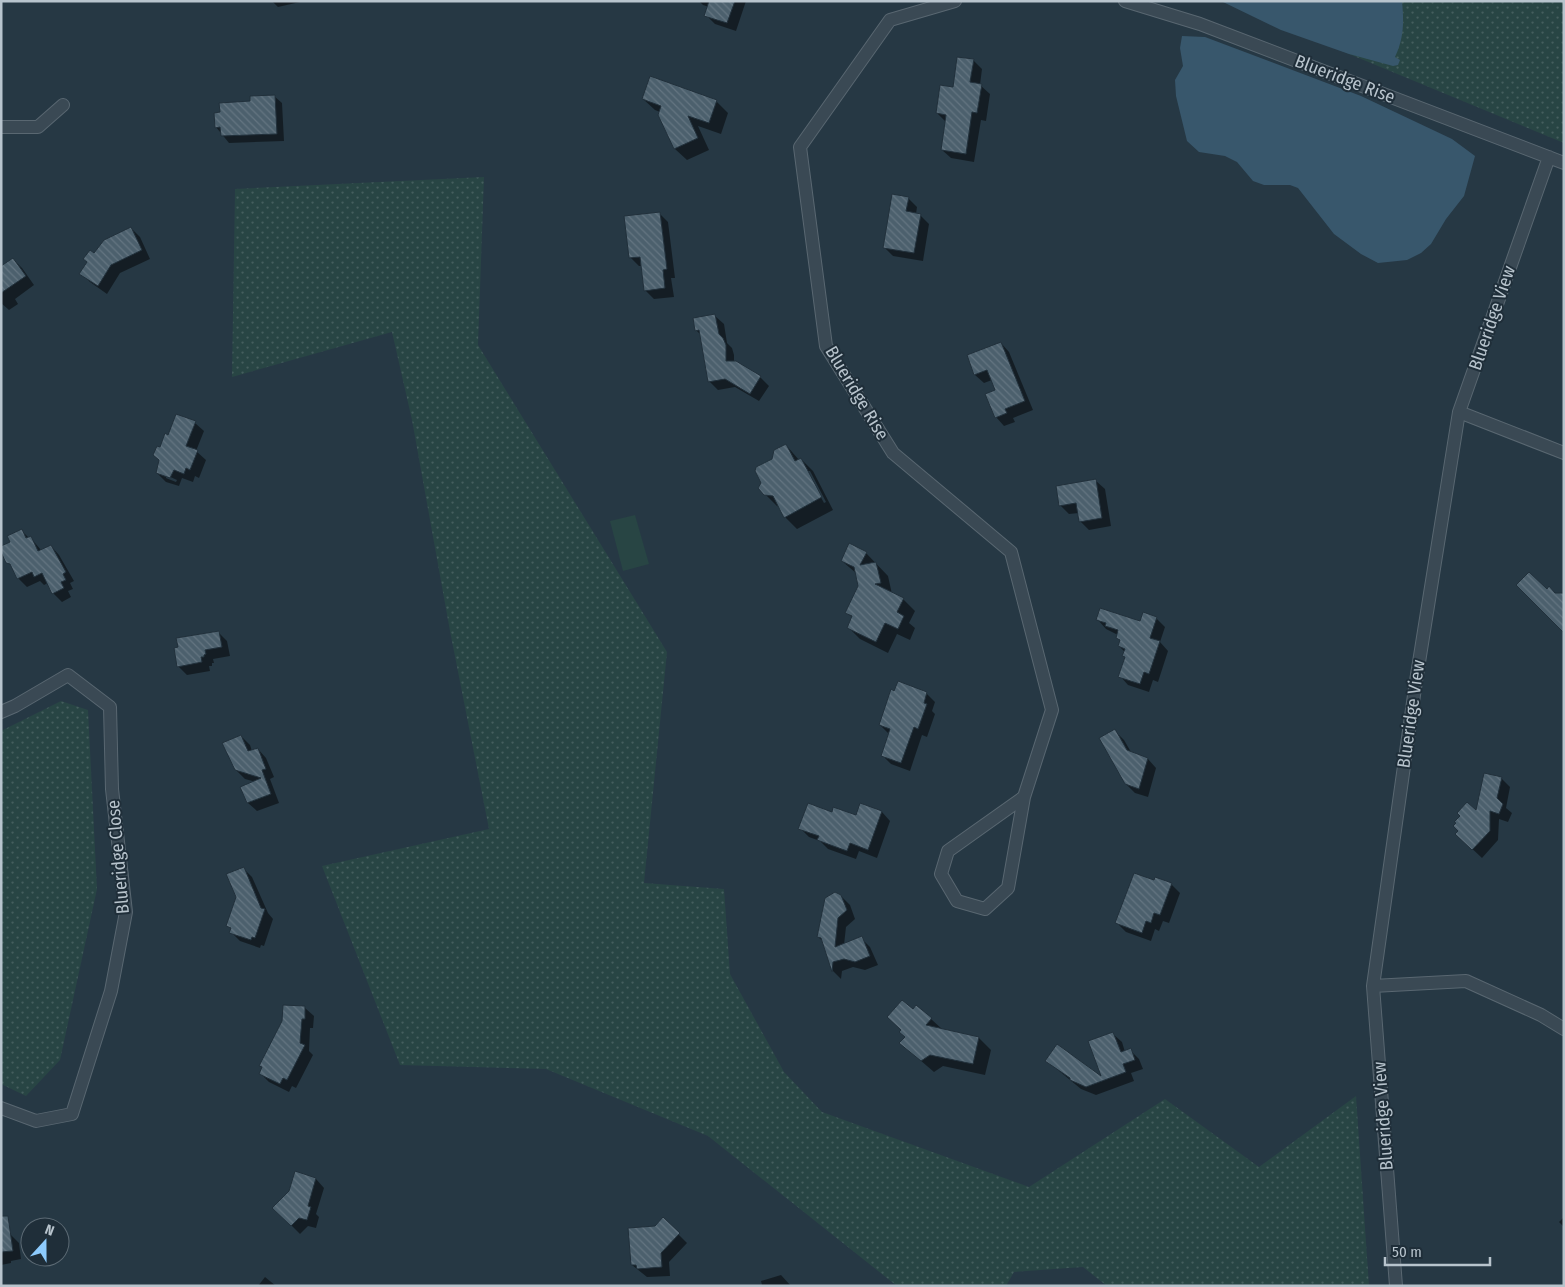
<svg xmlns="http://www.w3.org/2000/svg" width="1565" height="1287" font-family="'Fira Sans Condensed',sans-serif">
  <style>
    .grass { fill: url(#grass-dots) }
    .garden { fill: #284544 }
    .water { fill: #38576c }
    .shadow { fill: #0007; fill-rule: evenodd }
    .building { fill: url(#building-back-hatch); stroke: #21303b }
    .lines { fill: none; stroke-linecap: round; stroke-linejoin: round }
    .street-casing { stroke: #596771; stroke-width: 14 }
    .street { stroke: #3a4954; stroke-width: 12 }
    .labels { text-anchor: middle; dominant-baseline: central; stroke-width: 4; stroke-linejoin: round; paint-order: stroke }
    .street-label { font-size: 18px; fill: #b8c4cd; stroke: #1f2e39 }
  </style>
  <defs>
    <pattern id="grass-dots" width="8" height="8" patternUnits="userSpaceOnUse" patternTransform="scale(1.25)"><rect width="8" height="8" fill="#284544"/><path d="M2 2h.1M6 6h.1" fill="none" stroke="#455e5e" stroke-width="1.8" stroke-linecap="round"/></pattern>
    <pattern id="building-back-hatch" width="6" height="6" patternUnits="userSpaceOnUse" patternTransform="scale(1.25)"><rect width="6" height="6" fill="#4c606d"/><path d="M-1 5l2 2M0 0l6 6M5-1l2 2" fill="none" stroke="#647581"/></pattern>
  </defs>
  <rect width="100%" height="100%" fill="#263844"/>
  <path class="grass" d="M 1221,1 L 1564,1 L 1564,143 Z
    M 484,177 L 478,345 L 667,652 L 644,883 L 724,889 L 730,974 L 784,1072 L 822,1112 L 1029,1187 L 1165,1099 L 1259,1167 L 1356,1096 L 1369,1286 L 1107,1286 L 1083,1267 L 1014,1272 L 1006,1286 L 897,1286 L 708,1136 L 546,1069 L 400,1065 L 322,866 L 489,829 L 450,631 L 412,420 L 392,332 L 232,377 L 235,189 Z
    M 61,701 L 88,710 L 97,889 L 60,1060 L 26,1096 L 1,1084 L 1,731 Z"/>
  <path class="garden" d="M 635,515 L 649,564 L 623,571 L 610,521 Z"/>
  <path class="water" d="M 1221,1 L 1402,1 C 1404,22 1404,38 1395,57 L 1400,60 L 1398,65 L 1393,66 L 1349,54 L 1281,30 Z
    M 1182,36 L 1205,37 L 1361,96 L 1452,139 L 1475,156 L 1464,196 L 1446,219 L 1431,244 L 1421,253 L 1407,260 L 1378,263 L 1361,254 L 1334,234 L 1298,188 L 1290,185 L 1264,185 L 1253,181 L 1237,162 L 1225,156 L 1199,152 L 1187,141 L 1176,96 L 1175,80 L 1183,66 L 1180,48 Z"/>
  <path class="shadow" d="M 272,1 L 300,1 L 300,2 L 278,7 Z
    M 699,1 L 746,1 L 736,31 L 715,24 L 706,15 L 709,7 L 703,5 Z
    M 973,60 L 982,69 L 980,85 L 990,94 L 986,121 L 981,120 L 974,162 L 951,158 L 942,150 L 946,122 L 937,113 Z
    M 274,96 L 282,103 L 284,141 L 229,143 L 216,127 L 252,102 Z
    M 643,99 L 716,101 L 728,113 L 721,134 L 698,126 L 709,150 L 687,160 L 675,149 L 659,114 L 660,112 L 655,110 Z
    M 908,198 L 917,207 L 916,214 L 920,215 L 929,224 L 923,261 L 893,256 L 884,247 Z
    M 659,213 L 668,222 L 675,278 L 671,278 L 674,297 L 654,299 L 645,290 L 642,266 L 639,266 L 630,257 Z
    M 131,228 L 140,237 L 150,259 L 120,273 L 107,294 L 90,282 L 81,273 L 95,255 Z
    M 13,259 L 22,268 L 34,285 L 15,299 L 18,304 L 9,310 L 1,303 L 1,267 Z
    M 715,316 L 724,324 L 727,343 L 732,348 L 734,355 L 734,362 L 760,377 L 769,386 L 759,401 L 735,387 L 718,390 L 709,381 L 701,335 L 696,330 Z
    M 1001,343 L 1009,352 L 1033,410 L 1013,418 L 1015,422 L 1004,426 L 996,417 L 996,391 L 992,380 L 984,383 L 975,375 L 968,356 Z
    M 195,423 L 204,431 L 196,451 L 206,460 L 199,478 L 195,476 L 193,482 L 182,478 L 179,486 L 166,482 L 157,473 L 160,461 L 160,449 ZM 166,475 L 177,480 L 176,482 L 166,478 Z
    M 786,445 L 799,460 L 801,459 L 813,471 L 833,510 L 797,529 L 785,517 L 780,507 L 777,506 L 765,494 L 773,459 ZM 807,471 L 810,471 L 826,502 L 824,503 Z
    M 1096,481 L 1105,489 L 1111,526 L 1089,530 L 1080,521 L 1079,513 L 1069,514 L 1060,505 Z
    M 21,530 L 29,538 L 30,537 L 41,550 L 51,546 L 59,555 L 74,581 L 70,583 L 73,589 L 68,591 L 71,597 L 62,602 L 53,593 L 48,583 L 44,585 L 40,581 L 27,587 L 18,578 L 14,568 L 8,562 L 12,542 Z
    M 866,553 L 888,576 L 892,594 L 903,599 L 915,611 L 909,623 L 915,628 L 910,640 L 897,634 L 888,653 L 860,639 L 848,627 L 853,618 L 847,613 L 860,586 L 857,574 L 842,561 Z
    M 1156,618 L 1165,627 L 1160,642 L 1168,651 L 1158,682 L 1153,680 L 1149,692 L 1128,685 L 1120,676 L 1126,658 L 1124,656 L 1125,652 L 1119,646 L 1121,641 L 1117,638 L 1118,635 L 1106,629 L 1098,620 L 1141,622 Z
    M 218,632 L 227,641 L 230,656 L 213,659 L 214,663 L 212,663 L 212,666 L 209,666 L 210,671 L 187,675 L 178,666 Z
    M 926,693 L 935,702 L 932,711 L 935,714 L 927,737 L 922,735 L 910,771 L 891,764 L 882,755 L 889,734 L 880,725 Z
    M 1115,731 L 1124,740 L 1131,752 L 1148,759 L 1156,768 L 1148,797 L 1135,793 L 1126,784 Z
    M 241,736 L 250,745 L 252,751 L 258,749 L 266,758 L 274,777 L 270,779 L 279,803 L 257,811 L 248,803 L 242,787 L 256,782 L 245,779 L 236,770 Z
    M 1502,779 L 1510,787 L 1506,808 L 1512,813 L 1508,822 L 1499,819 L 1498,840 L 1482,858 L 1466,843 L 1476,813 Z
    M 882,812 L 890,821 L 877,858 L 859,851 L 856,859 L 828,849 L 820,841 L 809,837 L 800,828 L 832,813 L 856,817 Z
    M 243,868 L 252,877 L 268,913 L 273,919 L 264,946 L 261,945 L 260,948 L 240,941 L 231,932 L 232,930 L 228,925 L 238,897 Z
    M 1154,882 L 1171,884 L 1180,893 L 1169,923 L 1163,921 L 1159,931 L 1155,929 L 1151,941 L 1126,932 L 1117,923 Z
    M 841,896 L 850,905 L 855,919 L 846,927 L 844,945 L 861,938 L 870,947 L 878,965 L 865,970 L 853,967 L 842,971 L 841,979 L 833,971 L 824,942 L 818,937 Z
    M 305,1008 L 314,1016 L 313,1028 L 310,1028 L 309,1051 L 313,1055 L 296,1088 L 292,1086 L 289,1092 L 269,1082 L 260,1073 Z
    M 913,1011 L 931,1019 L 942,1029 L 979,1038 L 991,1050 L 985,1075 L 943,1066 L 934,1072 L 913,1054 L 901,1043 L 906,1037 Z
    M 1113,1034 L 1122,1042 L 1125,1052 L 1130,1050 L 1139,1059 L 1143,1069 L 1131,1073 L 1134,1081 L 1096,1095 L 1081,1089 L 1047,1061 L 1104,1079 Z
    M 316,1179 L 324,1188 L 316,1214 L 319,1217 L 316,1228 L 308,1226 L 300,1234 L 274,1208 Z
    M 1564,1217 L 1564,1227 L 1559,1222 Z
    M 663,1219 L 687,1243 L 669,1262 L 670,1276 L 647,1277 L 632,1265 L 655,1227 Z
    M 10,1234 L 19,1243 L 21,1259 L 11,1261 L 11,1263 L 1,1265 L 1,1236 Z
    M 781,1275 L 791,1286 L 760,1286 L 762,1285 L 761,1281 Z
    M 265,1277 L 276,1286 L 258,1286 Z"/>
  <path class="building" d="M 709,1 L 735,1 L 727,23 L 704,16 Z
    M 957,57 L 974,59 L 970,82 L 982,84 L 977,113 L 972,112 L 966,154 L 941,150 L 946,115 L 936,113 L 940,85 L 953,87 Z
    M 650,76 L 717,100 L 709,123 L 688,116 L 698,138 L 674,149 L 658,115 L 661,106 L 642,99 Z
    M 275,95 L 277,134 L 221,136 L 220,127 L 215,128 L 214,113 L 220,112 L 219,103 L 250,101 L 250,96 Z
    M 892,194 L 909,197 L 906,211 L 921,214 L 914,253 L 883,248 Z
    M 660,212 L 667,269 L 663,270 L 665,288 L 644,291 L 640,257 L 629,258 L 624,216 Z
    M 131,227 L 142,250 L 111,265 L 98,286 L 79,274 L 87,262 L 83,259 L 90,250 L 94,253 L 104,240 Z
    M 13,258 L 26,276 L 1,293 L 1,266 Z
    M 715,314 L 719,334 L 723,338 L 726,345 L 726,361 L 736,361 L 761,376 L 750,394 L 725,379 L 708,382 L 699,330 L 695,331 L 693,318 Z
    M 1001,342 L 1025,401 L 1005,409 L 1007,413 L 995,418 L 985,394 L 995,390 L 987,370 L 974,375 L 967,355 Z
    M 176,414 L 196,421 L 186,446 L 198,450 L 190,470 L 186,468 L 184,474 L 174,470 L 170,478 L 156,473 L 159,460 L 153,455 L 157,446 L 160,447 L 165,433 L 168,435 Z
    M 786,444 L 795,461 L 801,458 L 822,497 L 784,518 L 773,496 L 764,495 L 758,488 L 761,483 L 755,471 L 756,467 L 772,459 L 774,450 Z
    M 1096,479 L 1102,518 L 1079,522 L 1076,503 L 1059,506 L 1056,486 Z
    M 22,529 L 26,538 L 31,536 L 38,551 L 51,545 L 66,572 L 63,574 L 66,580 L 61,582 L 64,588 L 52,594 L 42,573 L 34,577 L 32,572 L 17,579 L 10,564 L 6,563 L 1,552 L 1,546 L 10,542 L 7,536 Z
    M 849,543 L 867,552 L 860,565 L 876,562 L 881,583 L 875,584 L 904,598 L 897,612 L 904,616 L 898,629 L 885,623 L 876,642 L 847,628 L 852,616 L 845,613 L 858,586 L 854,567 L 841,561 Z
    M 1529,572 L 1547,589 L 1549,586 L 1555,593 L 1564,593 L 1564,633 L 1516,585 Z
    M 1100,608 L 1140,621 L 1143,612 L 1157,617 L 1150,638 L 1160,641 L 1149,674 L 1144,672 L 1140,684 L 1118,677 L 1125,657 L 1122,656 L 1125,649 L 1118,646 L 1120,640 L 1116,638 L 1118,630 L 1105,626 L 1106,623 L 1096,620 Z
    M 219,631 L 222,647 L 205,650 L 206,654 L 204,655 L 204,657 L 201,657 L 202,662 L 177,667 L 174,648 L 178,647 L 176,638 Z
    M 898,681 L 927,692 L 924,703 L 927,704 L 918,729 L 914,727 L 901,763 L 881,756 L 890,729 L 879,725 L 891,689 L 894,691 Z
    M 1115,729 L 1127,750 L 1148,758 L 1139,789 L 1125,784 L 1099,738 Z
    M 241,735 L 248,751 L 258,748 L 266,769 L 262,770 L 271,794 L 247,803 L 240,787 L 261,778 L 235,770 L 222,743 Z
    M 1484,773 L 1502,777 L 1497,798 L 1503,804 L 1499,814 L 1490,811 L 1490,831 L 1472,850 L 1455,834 L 1458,831 L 1453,826 L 1456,823 L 1454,822 L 1460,816 L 1457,813 L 1467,802 L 1476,810 Z
    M 808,803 L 832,812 L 833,807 L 856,815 L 860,803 L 882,811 L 868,850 L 850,843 L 847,851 L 817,840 L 819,836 L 798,829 Z
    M 244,867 L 261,908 L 265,909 L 255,938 L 252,937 L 251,940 L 229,933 L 231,928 L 226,926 L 236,897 L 226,874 Z
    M 1134,873 L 1154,880 L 1155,877 L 1172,883 L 1160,915 L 1154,913 L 1151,923 L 1146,921 L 1142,933 L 1115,923 Z
    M 835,892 L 841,895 L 847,910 L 838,918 L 835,947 L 862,936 L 870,956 L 855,962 L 844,959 L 833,962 L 832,972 L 821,938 L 817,937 L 825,898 Z
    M 902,1000 L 913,1009 L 916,1005 L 932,1018 L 926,1025 L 979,1037 L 973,1064 L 930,1055 L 921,1061 L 899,1043 L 905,1037 L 899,1032 L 901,1030 L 887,1017 Z
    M 283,1005 L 305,1006 L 305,1019 L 302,1019 L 300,1043 L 305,1045 L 287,1080 L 283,1078 L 280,1084 L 259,1074 L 262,1067 L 259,1066 L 282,1021 Z
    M 1113,1032 L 1121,1052 L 1131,1048 L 1135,1060 L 1123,1064 L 1126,1072 L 1086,1087 L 1070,1080 L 1070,1078 L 1045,1061 L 1057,1044 L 1101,1076 L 1088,1041 Z
    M 295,1171 L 316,1178 L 308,1206 L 311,1207 L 307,1220 L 299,1218 L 291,1226 L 272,1208 L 289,1191 Z
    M 1,1216 L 8,1216 L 13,1251 L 1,1252 Z
    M 663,1217 L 680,1233 L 661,1253 L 662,1267 L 637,1269 L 636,1265 L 631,1265 L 628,1228 L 655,1226 Z"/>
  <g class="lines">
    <g class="street-casing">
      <path id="street" d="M 955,1 L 890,20 L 800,147 L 826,346 L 893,453 L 1011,552 L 1052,710 L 1024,797 L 1008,888 L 985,909 L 957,901 L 941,874 L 948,851 L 1024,797
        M 1125,1 L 1200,24 L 1564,163
        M 1,127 L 38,127 L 63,105
        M 1459,412 L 1564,453
        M 1,712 L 15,706 L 68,675 L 110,707 L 112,789 L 126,912 L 111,991 L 72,1114 L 36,1121 L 1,1108
        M 1373,986 L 1466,981 L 1541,1015 L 1564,1029
        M 1396,1286 L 1373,986 L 1416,681 L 1459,412 L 1549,157"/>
    </g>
    <use href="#street" class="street"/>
  </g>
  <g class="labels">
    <g class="street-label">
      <text transform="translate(1345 79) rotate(21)">Blueridge Rise</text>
      <text transform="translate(1492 318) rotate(-71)">Blueridge View</text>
      <text transform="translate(857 393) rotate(59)">Blueridge Rise</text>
      <text transform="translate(1411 714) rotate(-82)">Blueridge View</text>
      <text transform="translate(118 857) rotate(-95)">Blueridge Close</text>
      <text transform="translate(1383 1116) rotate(-94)">Blueridge View</text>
    </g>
  </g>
  <rect width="1565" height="1287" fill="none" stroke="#b8c4cd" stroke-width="5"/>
  <g transform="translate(45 1242) rotate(21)"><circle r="24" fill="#1f2e39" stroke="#5c6a74"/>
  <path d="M0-4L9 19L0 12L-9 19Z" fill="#8dcbfd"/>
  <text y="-8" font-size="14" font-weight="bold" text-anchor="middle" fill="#b8c4cd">N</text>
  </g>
  <path d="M1385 1257v8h105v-8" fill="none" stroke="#b8c4cd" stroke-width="2.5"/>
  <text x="1392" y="1257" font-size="15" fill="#b8c4cd" stroke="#1f2e39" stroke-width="4" paint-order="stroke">50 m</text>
</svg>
